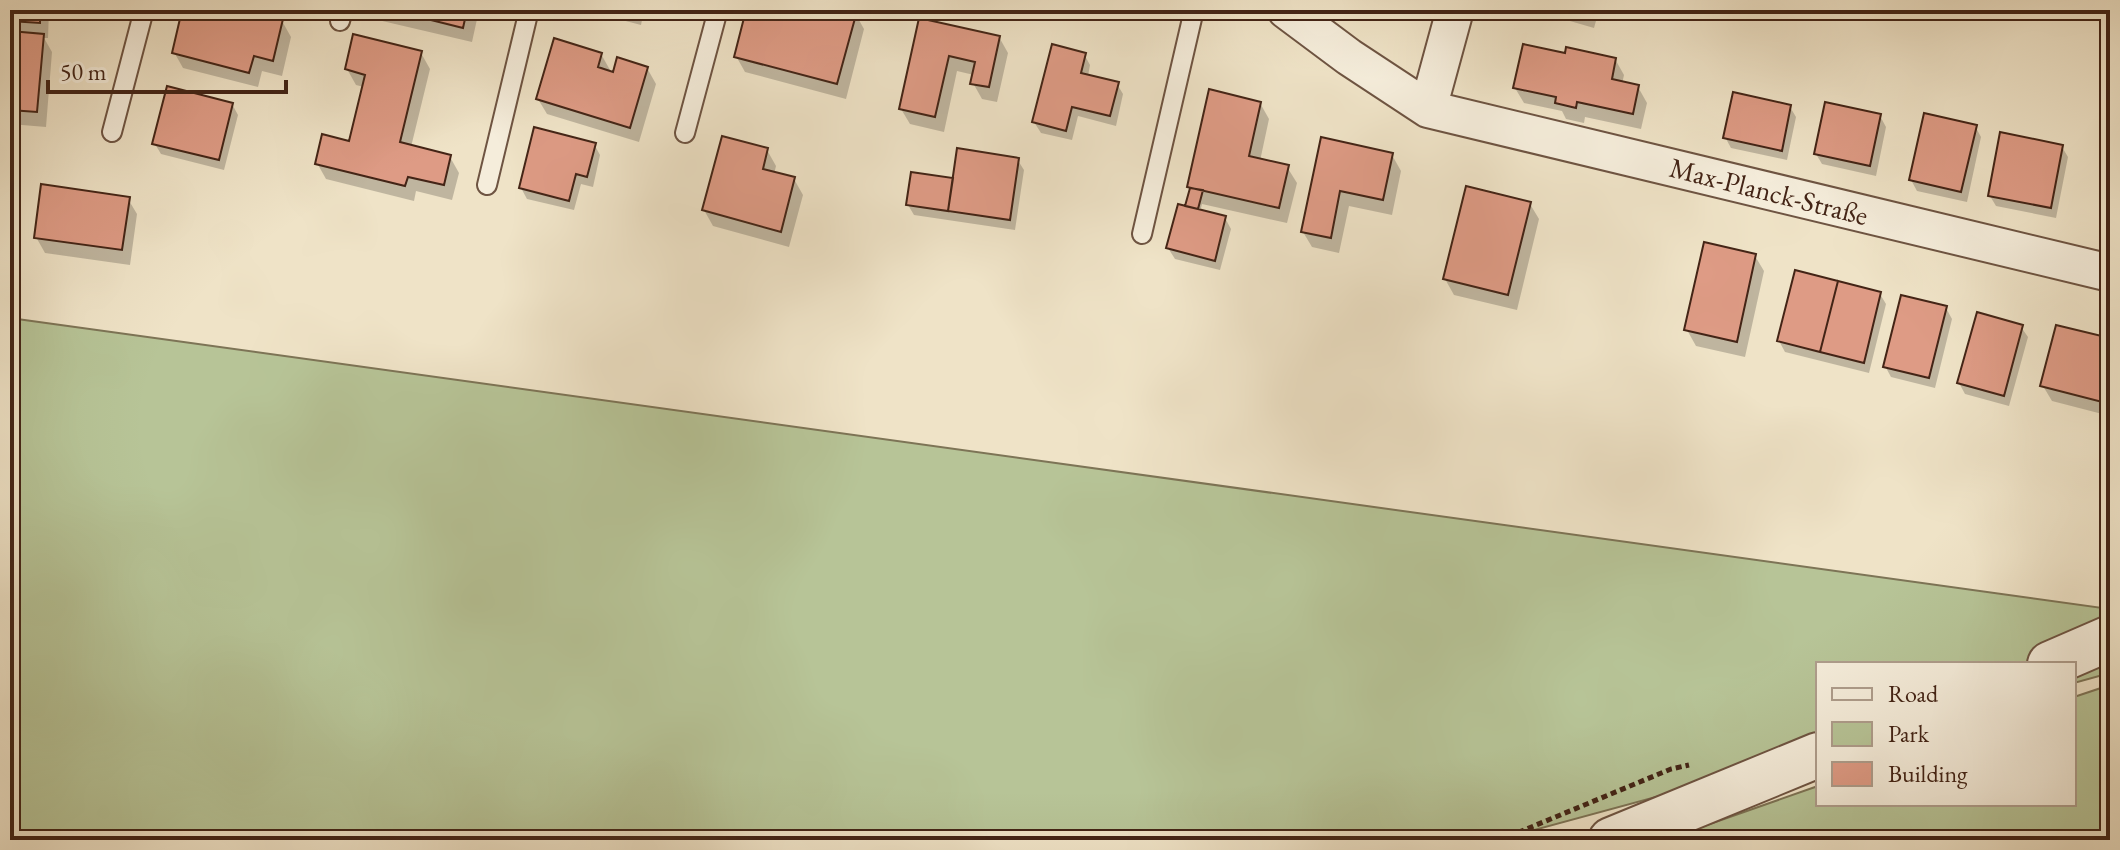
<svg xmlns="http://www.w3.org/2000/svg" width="2120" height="850" font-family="'EB Garamond',serif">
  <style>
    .green { fill: #b7c497; stroke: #7d7456; stroke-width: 2 }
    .shadow { fill: #0003 }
    .building { fill: #de9b85; stroke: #432416; stroke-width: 2 }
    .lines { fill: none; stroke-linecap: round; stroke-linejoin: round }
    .service-casing { stroke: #6e5442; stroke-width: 22 }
    .minor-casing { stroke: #6e5442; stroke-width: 40 }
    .tertiary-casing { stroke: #6e5442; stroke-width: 48 }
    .path { stroke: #432416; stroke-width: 5; stroke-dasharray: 6 4; stroke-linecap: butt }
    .service { stroke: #f5eddb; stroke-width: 18 }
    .minor { stroke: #f5eddb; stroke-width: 36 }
    .tertiary { stroke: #f5eddb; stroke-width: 44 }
    .labels { text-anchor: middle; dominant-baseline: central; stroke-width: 8; stroke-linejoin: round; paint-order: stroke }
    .street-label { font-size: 28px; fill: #432416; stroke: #f5eddb }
  </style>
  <rect width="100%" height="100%" fill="#efe3c7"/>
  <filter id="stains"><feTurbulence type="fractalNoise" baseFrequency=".0025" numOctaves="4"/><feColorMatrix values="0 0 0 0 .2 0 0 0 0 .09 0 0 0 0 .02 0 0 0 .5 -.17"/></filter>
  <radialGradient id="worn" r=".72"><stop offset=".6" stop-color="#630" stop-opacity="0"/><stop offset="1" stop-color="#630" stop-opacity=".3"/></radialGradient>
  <path class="green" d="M 10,318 L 2110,609 L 2110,673 L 2074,683 L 2074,664 L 1818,664 L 1818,753 L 1497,840 L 10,840 Z
    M 2110,685 L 2110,840 L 1664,840 L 1818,786 L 1818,804 L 2074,804 L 2074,697 Z"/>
  <path class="shadow" d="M 10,10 L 49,10 L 48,38 L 44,38 L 52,52 L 46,127 L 10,124 Z
    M 184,10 L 272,10 L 275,19 L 282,21 L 291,37 L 282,76 L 262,71 L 258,87 L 183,68 L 174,52 Z
    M 373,10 L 479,10 L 472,42 L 378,20 Z
    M 583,10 L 644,10 L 641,25 Z
    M 748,10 L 845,10 L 855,13 L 864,29 L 846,99 L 745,72 L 736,56 Z
    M 1532,10 L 1599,10 L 1594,28 Z
    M 920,20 L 999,37 L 1008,53 L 997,102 L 982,99 L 973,83 L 974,75 L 957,71 L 944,132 L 910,124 L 901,109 Z
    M 421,53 L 430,69 L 411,147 L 450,157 L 459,173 L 452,200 L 416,191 L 414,201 L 326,179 L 317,163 L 350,143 L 364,87 L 356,85 L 347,69 Z
    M 601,54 L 610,70 L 609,73 L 647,68 L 656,84 L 639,142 L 547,114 L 538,99 Z
    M 1084,54 L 1090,65 L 1088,76 L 1117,84 L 1123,94 L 1116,126 L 1078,116 L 1072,140 L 1041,133 L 1034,122 Z
    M 1566,55 L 1615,59 L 1624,75 L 1622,84 L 1638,87 L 1647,103 L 1641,129 L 1585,117 L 1584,123 L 1566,119 L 1562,111 L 1524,103 L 1515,88 Z
    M 1260,103 L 1269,119 L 1260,161 L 1287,167 L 1297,183 L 1287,223 L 1202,204 L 1200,212 L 1225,218 L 1231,229 L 1220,270 L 1175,259 L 1168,248 L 1187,208 L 1191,190 L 1189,187 Z
    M 232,104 L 238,115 L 224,170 L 161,154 L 155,144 Z
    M 1790,107 L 1796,117 L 1787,160 L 1731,148 L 1725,137 Z
    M 1880,116 L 1886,127 L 1876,176 L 1822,164 L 1816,154 Z
    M 1975,126 L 1981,137 L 1967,202 L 1917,191 L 1911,180 Z
    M 1322,140 L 1392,155 L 1401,171 L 1392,215 L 1349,206 L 1339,253 L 1312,247 L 1303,232 Z
    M 594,144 L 600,155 L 593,187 L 581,184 L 574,210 L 527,199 L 521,188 Z
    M 2062,147 L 2068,157 L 2056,218 L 1996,206 L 1990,196 Z
    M 767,150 L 776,166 L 774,174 L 794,179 L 803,195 L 789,247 L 713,226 L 704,210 Z
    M 1017,159 L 1024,170 L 1015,230 L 914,215 L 908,205 L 954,180 Z
    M 128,199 L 137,214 L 130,265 L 45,253 L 36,237 Z
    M 1530,204 L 1539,219 L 1517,310 L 1454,295 L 1445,279 Z
    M 1755,256 L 1764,271 L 1745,357 L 1696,346 L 1687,330 Z
    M 1880,294 L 1886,304 L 1869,373 L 1785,352 L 1779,341 Z
    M 1946,308 L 1952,319 L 1935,388 L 1891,377 L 1885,366 Z
    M 2021,327 L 2028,337 L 2009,406 L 1965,394 L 1959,383 Z
    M 2110,341 L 2110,416 L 2052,401 L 2043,386 Z"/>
  <path class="building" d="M 10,10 L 40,10 L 40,23 L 10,21 Z
    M 182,10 L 265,10 L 264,14 L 283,19 L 273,61 L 254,56 L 249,73 L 172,53 Z
    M 391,10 L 467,10 L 463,28 Z
    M 746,10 L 857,11 L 837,84 L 734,57 Z
    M 1557,10 L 1591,10 L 1589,18 Z
    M 919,18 L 1000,36 L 989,87 L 970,84 L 975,62 L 949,56 L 935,117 L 899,109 Z
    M 10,31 L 44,34 L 37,112 L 10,110 Z
    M 353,34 L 422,51 L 400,142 L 451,155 L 444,185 L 408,177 L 405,186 L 315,164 L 322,134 L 349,141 L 365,75 L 345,69 Z
    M 554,38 L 602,53 L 598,67 L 613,72 L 617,57 L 648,67 L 630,128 L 536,99 Z
    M 1052,44 L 1086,53 L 1081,73 L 1119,82 L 1110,116 L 1072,107 L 1066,131 L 1032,122 Z
    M 1523,44 L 1565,53 L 1566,47 L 1616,58 L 1612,79 L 1639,85 L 1633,114 L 1577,102 L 1576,108 L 1555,103 L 1556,97 L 1513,88 Z
    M 167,86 L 233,103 L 219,160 L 152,144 Z
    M 1209,89 L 1261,102 L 1249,156 L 1289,165 L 1279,208 L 1187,187 Z
    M 1733,92 L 1791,105 L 1782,151 L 1723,138 Z
    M 1825,102 L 1881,114 L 1870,166 L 1814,154 Z
    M 1924,113 L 1977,125 L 1961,192 L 1909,180 Z
    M 534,127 L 596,143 L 587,177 L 576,174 L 569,201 L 519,188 Z
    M 2000,132 L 2063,145 L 2051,208 L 1988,196 Z
    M 722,136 L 768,148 L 763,169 L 795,177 L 781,232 L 702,210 Z
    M 1321,137 L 1393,153 L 1383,200 L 1340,191 L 1331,238 L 1301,232 Z
    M 957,148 L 1019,158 L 1010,220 L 948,211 Z
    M 911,172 L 953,178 L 948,211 L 906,205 Z
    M 41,184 L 130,197 L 122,250 L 34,238 Z
    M 1466,186 L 1531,202 L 1508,295 L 1443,279 Z
    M 1190,188 L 1203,190 L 1198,209 L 1185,206 Z
    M 1178,204 L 1226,216 L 1215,261 L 1166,248 Z
    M 1704,242 L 1756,254 L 1737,342 L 1684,330 Z
    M 1795,270 L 1838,281 L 1820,352 L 1777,341 Z
    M 1838,281 L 1881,292 L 1864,363 L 1820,352 Z
    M 1901,295 L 1947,306 L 1929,378 L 1883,367 Z
    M 1977,312 L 2023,325 L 2004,396 L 1957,383 Z
    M 2056,325 L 2110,338 L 2110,404 L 2040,386 Z"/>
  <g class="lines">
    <g class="service-casing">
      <path id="service" d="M 340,21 L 343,10
        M 112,132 L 144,10
        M 685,133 L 718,10
        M 487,185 L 529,10
        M 1142,234 L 1194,10"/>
    </g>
    <g class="minor-casing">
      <path id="minor" d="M 1286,10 L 1349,57 L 1428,109 L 2110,273
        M 1428,109 L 1455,10"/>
    </g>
    <g class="tertiary-casing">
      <path id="tertiary" d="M 2050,664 L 2110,638
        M 1611,840 L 1818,755"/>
    </g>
    <path class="path" d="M 1500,840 L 1671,769 L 1689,765"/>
    <use href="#service" class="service"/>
    <use href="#minor" class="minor"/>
    <use href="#tertiary" class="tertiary"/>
  </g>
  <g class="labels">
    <g class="street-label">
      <text transform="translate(1769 191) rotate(14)">Max-Planck-Straße</text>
    </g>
  </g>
  <rect width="2120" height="850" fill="none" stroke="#efe3c7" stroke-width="40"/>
  <rect x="12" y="12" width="2096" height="826" fill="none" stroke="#432416" stroke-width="4"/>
  <rect x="20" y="20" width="2080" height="810" fill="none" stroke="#432416" stroke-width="2"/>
  <rect x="1816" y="662" width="260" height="144" fill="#f5eddb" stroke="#ae9d8c" stroke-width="2"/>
  <rect x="1832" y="688" width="40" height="12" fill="#f5eddb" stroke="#ae9d8c" stroke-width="2"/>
  <text x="1888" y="702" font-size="24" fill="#432416">Road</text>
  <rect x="1832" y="722" width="40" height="24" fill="#b7c497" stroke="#ae9d8c" stroke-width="2"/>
  <text x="1888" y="742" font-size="24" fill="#432416">Park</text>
  <rect x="1832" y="762" width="40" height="24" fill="#de9b85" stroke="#ae9d8c" stroke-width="2"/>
  <text x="1888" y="782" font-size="24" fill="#432416">Building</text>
  <path d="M48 80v12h238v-12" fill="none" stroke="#432416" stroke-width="4"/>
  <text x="60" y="80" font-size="24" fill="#432416" stroke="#f5eddb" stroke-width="6" paint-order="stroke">50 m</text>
  <rect width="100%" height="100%" filter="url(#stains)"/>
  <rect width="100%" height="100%" fill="url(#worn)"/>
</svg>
